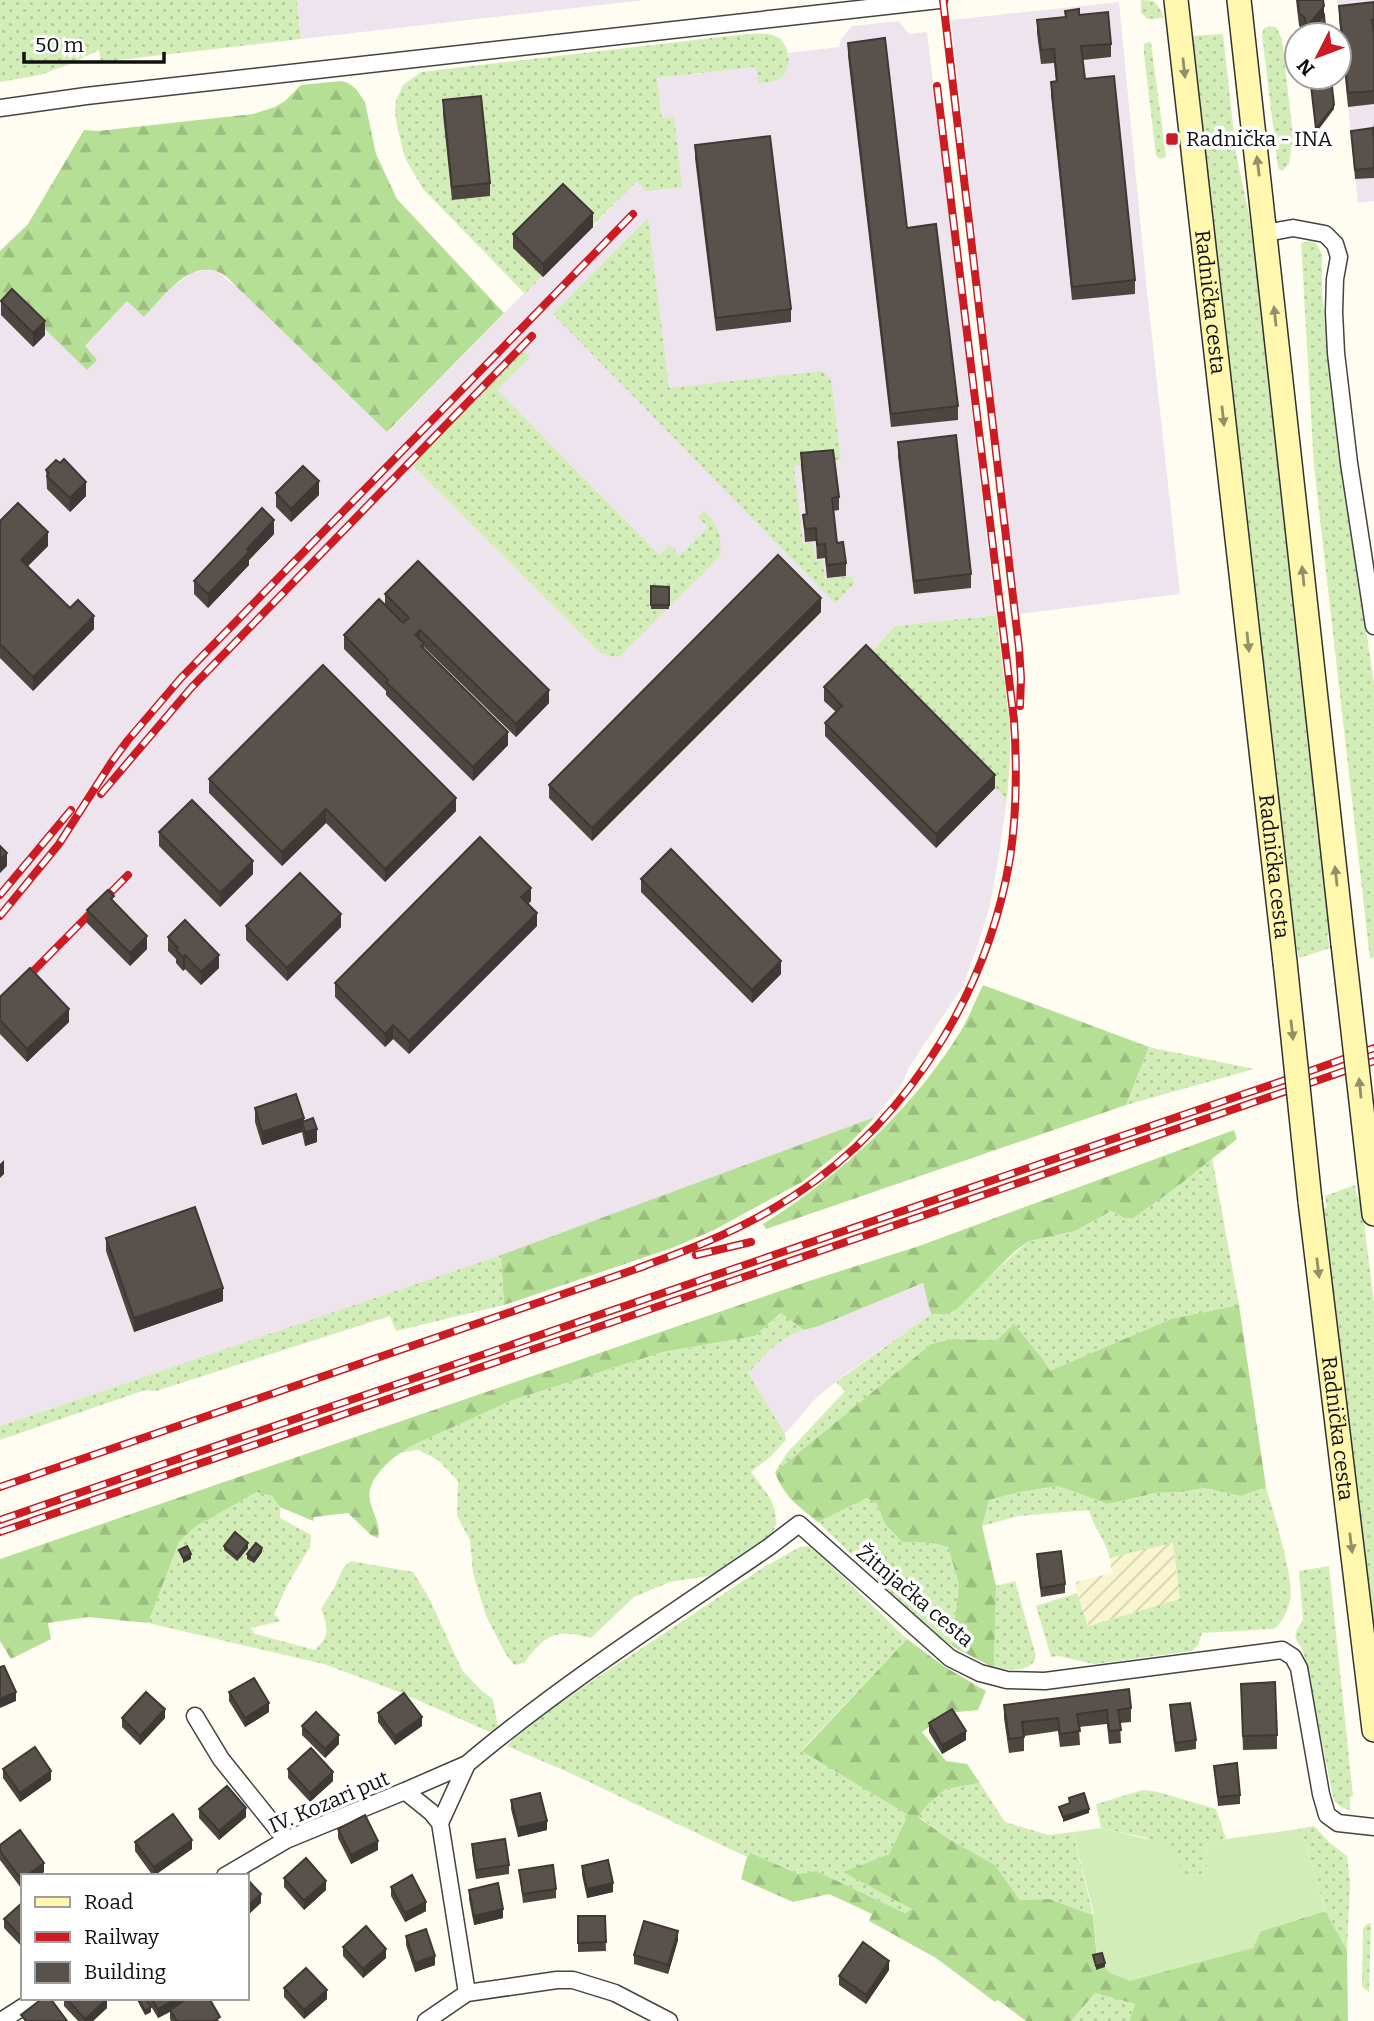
<svg xmlns="http://www.w3.org/2000/svg" width="1374" height="2021" font-family="Bitter,serif">
  <style>
    .industrial { fill: #ede4ee }
    .farmland { fill: url(#farmland-furrows) }
    .grass { fill: url(#grass-dots) }
    .forest { fill: url(#forest-firs) }
    .garden { fill: #d3edb8 }
    .lines { fill: none; stroke-linecap: round; stroke-linejoin: round }
    .street-casing { stroke: #434343; stroke-width: 19 }
    .secondary-casing { stroke: #323232; stroke-width: 26 }
    .street { stroke: #fff; stroke-width: 16 }
    .secondary { stroke: #fff7ad; stroke-width: 23 }
    .rail-casing { stroke: #cb1c23; stroke-width: 8 }
    .rail { stroke: #fff; stroke-width: 5; stroke-dasharray: 16; stroke-linecap: butt }
    .secondary-bridge-casing { stroke: #323232; stroke-width: 26; stroke-linecap: butt }
    .secondary-bridge { stroke: #fff7ad; stroke-width: 23 }
    .wall { fill: #4d4640 }
    .shaded-wall { fill: #3e3934 }
    .building { fill: #59514b; stroke: #3e3934; stroke-width: 2 }
    .oneway { fill: #938f66 }
    .poi-dot { fill: #cb1c23; stroke: #fff; stroke-width: 2.5 }
    .labels { text-anchor: middle; dominant-baseline: central; stroke-width: 7; stroke-linejoin: round; paint-order: stroke }
    .poi-label { font-size: 21px; fill: #101010; stroke: #fff; text-anchor: start }
    .street-label { font-size: 21px; fill: #101010; stroke: #fff }
  </style>
  <defs>
    <pattern id="farmland-furrows" width="10" height="10" patternUnits="userSpaceOnUse" patternTransform="scale(1.75)"><rect width="10" height="10" fill="#f8f5cf"/><path d="M-1 1l2-2M0 10L10 0M9 11l2-2" fill="none" stroke="#d4d1b1"/></pattern>
    <pattern id="grass-dots" width="8" height="8" patternUnits="userSpaceOnUse" patternTransform="scale(1.75)"><rect width="8" height="8" fill="#d3edb8"/><path d="M2 2h.1M6 6h.1" fill="none" stroke="#b4ca9d" stroke-width="1.8" stroke-linecap="round"/></pattern>
    <pattern id="forest-firs" width="22" height="20" patternUnits="userSpaceOnUse" patternTransform="scale(1.75)"><rect width="22" height="20" fill="#b6df96"/><path d="M5 1l3.5 6h-7zM16 11l3.5 6h-7z" fill="#9bbe80"/></pattern>
  </defs>
  <rect width="100%" height="100%" fill="#fffdf2"/>
  <path class="industrial" d="M 297,0 L 645,0 L 301,39 Z
    M 1337,0 L 1374,0 L 1374,201 L 1358,203 Z
    M 1119,2 L 1147,291 L 1180,594 L 1018,614 L 951,20 Z
    M 899,21 L 909,34 L 927,32 L 996,615 L 895,626 L 866,658 L 1007,800 L 997,867 L 989,909 L 978,944 L 963,986 L 909,1067 L 902,1084 L 875,1117 L 522,1248 L 0,1426 L 0,302 L 84,347 L 127,301 L 176,284 L 192,273 L 205,270 L 217,271 L 242,292 L 388,432 L 524,293 L 525,294 L 543,277 L 593,227 L 637,180 L 674,117 L 662,118 L 657,78 L 756,67 L 758,83 L 771,82 L 778,80 L 789,56 L 788,53 L 839,47 L 841,39 L 852,26 Z
    M 924,1283 L 931,1314 L 843,1376 L 817,1397 L 785,1434 L 748,1373 L 780,1340 L 789,1334 L 819,1326 Z"/>
  <path class="farmland" d="M 1173,1543 L 1180,1600 L 1088,1626 L 1077,1593 L 1076,1582 L 1112,1573 L 1110,1558 Z"/>
  <path class="grass" d="M 0,0 L 297,0 L 301,39 L 101,62 L 99,50 L 70,64 L 40,75 L 0,82 Z
    M 1141,0 L 1154,1 L 1161,10 L 1164,18 L 1148,19 L 1141,13 Z
    M 1269,26 L 1276,27 L 1282,39 L 1293,136 L 1289,164 L 1282,171 L 1278,168 L 1262,34 L 1264,28 Z
    M 746,34 C 755,34 766,32 775,36 C 790,42 794,68 780,78 C 774,83 765,83 758,83 L 756,67 L 657,78 L 662,118 L 674,117 L 682,187 L 647,191 L 637,181 L 525,294 L 423,189 L 405,158 L 397,126 L 395,112 L 396,100 L 403,85 L 421,72 Z
    M 1223,34 L 1236,153 L 1248,210 L 1261,294 L 1331,933 L 1327,935 L 1330,948 L 1299,958 L 1296,945 L 1292,947 L 1190,36 Z
    M 1149,42 L 1151,43 L 1166,156 L 1161,159 L 1156,156 L 1144,54 L 1144,44 Z
    M 648,218 L 669,388 L 822,371 L 831,379 L 841,460 L 794,466 L 803,544 L 813,543 L 816,561 L 823,560 L 825,579 L 853,576 L 854,584 L 835,603 L 553,314 Z
    M 1310,241 L 1316,243 L 1322,254 L 1322,292 L 1338,445 L 1374,683 L 1374,957 L 1370,959 L 1314,466 L 1301,243 Z
    M 524,351 L 530,357 L 497,390 L 659,555 L 670,545 L 680,555 L 708,527 L 698,517 L 704,511 C 719,525 722,537 720,556 L 619,657 L 609,656 L 600,653 L 411,464 Z
    M 996,615 L 1010,725 L 1010,760 L 1007,800 L 866,658 L 895,626 Z
    M 1149,1047 L 1254,1069 L 1126,1105 Z
    M 1212,1158 L 1239,1305 L 1171,1319 L 1050,1372 L 1044,1361 L 997,1340 L 952,1339 L 931,1344 L 775,1472 L 787,1453 L 845,1391 L 836,1382 L 931,1314 L 947,1314 L 1029,1241 L 1075,1231 L 1111,1211 L 1124,1218 L 1174,1189 Z
    M 1355,1185 L 1357,1197 L 1361,1197 L 1374,1303 L 1374,1624 L 1364,1578 L 1321,1209 L 1327,1207 L 1325,1196 Z
    M 501,1255 L 504,1305 L 396,1331 L 390,1316 L 156,1391 L 145,1390 L 0,1440 L 0,1426 Z
    M 782,1313 L 804,1330 C 777,1338 767,1354 748,1373 L 785,1434 L 786,1440 L 770,1457 L 751,1472 L 770,1498 L 775,1510 L 776,1525 L 772,1534 L 749,1554 L 720,1574 L 670,1582 L 634,1597 L 591,1638 C 555,1628 545,1635 524,1663 L 514,1665 L 505,1653 L 486,1616 L 473,1573 L 470,1540 L 457,1516 L 458,1481 L 438,1460 L 418,1450 L 398,1453 L 411,1446 L 513,1400 L 663,1352 L 755,1336 Z
    M 1058,1486 L 1108,1504 L 1155,1493 L 1181,1492 L 1205,1488 L 1241,1496 L 1266,1487 C 1273,1511 1295,1580 1290,1600 C 1288,1610 1282,1623 1274,1629 L 1202,1633 L 1198,1645 L 1192,1651 L 1095,1664 L 1058,1656 L 1051,1657 L 1036,1606 L 1077,1593 L 1088,1626 L 1180,1599 L 1173,1543 L 1110,1558 C 1106,1541 1093,1527 1089,1510 L 1019,1516 L 982,1526 L 989,1500 L 1020,1492 Z
    M 257,1492 L 272,1496 L 280,1507 L 280,1518 L 311,1535 L 310,1547 L 288,1584 L 274,1614 L 281,1621 L 251,1628 L 255,1634 L 315,1650 C 331,1634 328,1629 321,1609 L 334,1588 L 343,1568 L 351,1561 L 413,1572 L 429,1598 L 462,1670 L 482,1691 L 493,1699 L 498,1727 L 490,1732 L 399,1692 L 324,1664 L 148,1623 L 179,1542 L 195,1527 Z
    M 867,1498 L 877,1504 L 885,1524 L 902,1542 L 932,1543 L 948,1547 L 959,1584 L 952,1646 L 923,1624 L 818,1522 Z
    M 811,1546 L 907,1639 L 802,1750 L 908,1815 L 889,1854 L 844,1872 L 913,1909 L 905,1913 L 816,1871 L 798,1874 L 751,1853 L 747,1857 L 568,1772 L 507,1746 L 515,1736 L 550,1709 L 764,1567 L 800,1547 Z
    M 1329,1566 L 1353,1796 L 1350,1797 L 1350,1810 L 1341,1807 L 1334,1801 L 1303,1650 C 1292,1636 1294,1634 1303,1620 L 1299,1571 Z
    M 1015,1581 L 1036,1656 C 1032,1674 1008,1669 994,1668 L 996,1586 Z
    M 980,1783 L 1005,1822 L 1048,1835 L 1073,1832 L 1093,1915 L 1049,1899 L 1020,1900 L 995,1865 L 947,1838 L 918,1816 L 927,1805 L 946,1789 Z
    M 1143,1790 L 1158,1792 L 1216,1809 L 1226,1839 L 1206,1844 L 1208,1874 L 1184,1876 L 1147,1838 L 1101,1828 L 1096,1804 Z
    M 1314,1826 L 1330,1843 L 1347,1856 L 1350,1882 L 1347,1950 L 1325,1911 L 1306,1843 L 1298,1829 Z
    M 1371,1923 L 1369,1992 L 1362,1987 L 1363,1928 L 1367,1924 Z
    M 1095,1993 L 1135,2004 L 1129,2021 L 1071,2021 Z"/>
  <path class="forest" d="M 341,81 L 348,83 L 356,89 L 365,102 L 376,154 L 397,199 L 504,313 L 387,432 L 242,292 C 234,285 226,274 216,271 C 186,263 162,298 144,317 L 127,301 L 85,346 L 97,360 L 87,370 L 13,298 L 4,306 L 0,302 L 0,251 L 28,224 L 84,130 L 98,131 L 253,114 L 275,107 L 285,101 L 301,85 Z
    M 983,985 L 1149,1047 L 1126,1105 L 766,1229 L 763,1224 C 827,1184 881,1137 928,1078 C 940,1062 952,1046 962,1029 C 970,1015 976,999 983,985 Z
    M 875,1117 L 847,1146 L 802,1182 L 714,1230 L 672,1248 L 504,1305 L 501,1255 Z
    M 1234,1130 L 1237,1139 L 1174,1189 L 1133,1218 L 1124,1218 L 1111,1211 L 1075,1231 L 1029,1241 L 1014,1252 L 957,1309 L 947,1314 L 931,1314 L 923,1283 L 819,1326 L 804,1330 L 781,1313 L 755,1336 L 663,1352 L 513,1400 L 411,1446 C 394,1456 365,1478 370,1501 C 373,1514 381,1525 378,1538 L 371,1535 L 348,1513 L 314,1517 L 313,1521 L 280,1507 L 272,1496 L 257,1492 L 195,1527 L 179,1542 L 148,1623 L 88,1617 L 48,1623 L 51,1639 L 11,1659 L 0,1641 L 0,1559 L 809,1281 L 919,1246 Z
    M 1239,1305 L 1266,1487 L 1241,1496 L 1205,1488 L 1181,1492 L 1155,1493 L 1108,1504 L 1058,1486 L 1020,1492 L 989,1500 L 982,1526 L 996,1586 L 994,1668 L 952,1646 L 959,1584 L 948,1547 L 932,1543 L 902,1542 L 885,1524 L 877,1504 L 867,1498 L 818,1522 C 798,1506 784,1497 775,1472 L 931,1344 L 952,1339 L 997,1340 L 1014,1324 L 1044,1361 L 1050,1371 L 1171,1319 Z
    M 907,1639 L 945,1667 L 986,1691 L 978,1710 L 948,1713 L 922,1732 L 946,1761 L 967,1764 L 980,1783 L 946,1789 L 927,1805 L 918,1817 L 947,1838 L 995,1865 L 1020,1900 L 1049,1899 L 1093,1915 L 1097,1959 L 1261,1931 L 1325,1911 L 1347,1950 L 1348,2021 L 1129,2021 L 1135,2004 L 1095,1993 L 1071,2021 L 1026,2021 L 998,2000 L 995,2002 L 936,1958 L 869,1921 L 872,1914 L 829,1894 L 793,1902 L 741,1879 L 747,1857 L 751,1853 L 798,1874 L 816,1871 L 905,1913 L 912,1909 L 843,1872 L 889,1854 L 908,1815 L 802,1751 Z"/>
  <path class="garden" d="M 1101,1828 L 1172,1845 L 1185,1876 L 1208,1874 L 1206,1844 L 1226,1839 L 1298,1829 L 1306,1843 L 1325,1911 L 1261,1931 L 1253,1948 L 1130,1981 L 1110,1973 L 1097,1959 L 1093,1911 L 1073,1832 Z"/>
  <g class="lines">
    <g class="street-casing">
      <path id="street" d="M 0,108 L 86,96 L 939,0
        M 1266,233 L 1293,228 L 1325,234 L 1335,244 L 1339,257 L 1335,279 L 1334,312 L 1336,353 L 1349,463 L 1374,626
        M 195,1716 L 221,1759 L 286,1840
        M 467,1764 C 562,1684 667,1617 769,1547 L 799,1524 L 950,1658 L 980,1673 L 1007,1680 L 1045,1681 L 1282,1650 L 1293,1657 L 1299,1668 L 1321,1794 L 1327,1815 L 1338,1823 L 1374,1827
        M 405,1791 L 467,1764 L 440,1823
        M 225,1876 L 286,1840 L 405,1791 L 431,1812 L 440,1823 L 467,1993
        M 1,2021 L 37,1998
        M 426,2021 L 467,1993 L 557,1980 L 573,1980 L 615,1993 L 669,2021"/>
    </g>
    <g class="secondary-casing">
      <g id="secondary">
        <path id="s1" d="M 1176,0 L 1285,962"/>
        <path d="M 1239,0 L 1343,944"/>
        <path d="M 1370,1180 L 1374,1214"/>
        <path id="s2" d="M 1310,1201 L 1374,1730"/>
      </g>
    </g>
    <use href="#street" class="street"/>
    <use href="#secondary" class="secondary"/>
    <g class="rail-casing">
      <path id="rail" d="M 943,0 L 1019,648 L 1021,678 L 1020,706
        M 101,794 L 191,688 L 532,336
        M 0,895 L 71,810
        M 0,916 L 59,844 L 111,763 L 128,740 L 181,678 L 633,214
        M 0,1005 L 128,875
        M 696,1255 L 751,1242
        M 638,1268 C 683,1252 728,1235 769,1211 C 897,1138 986,1002 1010,858 C 1017,812 1017,766 1014,720 L 937,86
        M 0,1487 L 645,1266
        M 0,1520 L 1285,1080 L 1374,1048
        M 0,1532 L 1374,1061"/>
    </g>
    <use href="#rail" class="rail"/>
    <g class="secondary-bridge-casing">
      <path id="secondary-bridge" d="M 1343,944 L 1370,1180
        M 1285,962 L 1310,1201"/>
    </g>
    <use href="#secondary-bridge" class="secondary-bridge"/>
  </g>
  <path class="wall" d="M 1296,0 L 1323,0 L 1326,35 L 1305,35 L 1305,31 L 1299,26 Z
    M 1374,2 L 1374,104 L 1348,107 L 1339,19 L 1339,6 Z
    M 1065,11 L 1079,15 L 1111,44 L 1111,57 L 1083,60 L 1085,79 L 1135,280 L 1135,294 L 1072,300 L 1051,95 L 1051,82 L 1056,82 L 1054,63 L 1041,64 L 1037,33 L 1037,20 L 1065,17 Z
    M 848,43 L 907,228 L 958,406 L 958,420 L 891,427 L 848,56 Z
    M 443,100 L 490,183 L 490,196 L 452,200 L 443,114 Z
    M 1374,124 L 1374,178 L 1355,179 L 1351,131 L 1373,129 Z
    M 695,145 L 791,309 L 791,322 L 716,331 L 695,158 Z
    M 593,227 L 543,277 L 513,248 L 513,234 Z
    M 1,301 L 45,335 L 33,347 L 1,315 Z
    M 898,442 L 971,574 L 971,588 L 914,594 L 898,456 Z
    M 801,453 L 839,497 L 839,510 L 833,511 L 837,543 L 846,563 L 846,576 L 827,578 L 825,558 L 817,559 L 816,541 L 805,542 L 803,515 L 806,514 L 801,466 Z
    M 46,470 L 86,496 L 70,512 L 47,489 Z
    M 276,493 L 319,495 L 291,522 L 276,507 Z
    M 0,521 L 48,546 L 28,566 L 70,608 L 94,629 L 33,691 L 0,658 Z
    M 274,534 L 249,560 L 249,565 L 208,608 L 194,594 L 194,581 Z
    M 651,586 L 669,587 L 669,609 L 651,609 Z
    M 385,594 L 549,703 L 516,737 L 424,647 L 424,648 L 508,745 L 473,781 L 386,695 L 386,691 L 344,649 L 344,635 L 385,605 Z
    M 821,612 L 592,841 L 549,798 L 549,785 Z
    M 824,687 L 995,788 L 936,848 L 825,736 L 825,723 L 836,712 L 824,701 Z
    M 209,779 L 456,811 L 385,882 L 326,823 L 282,866 L 209,793 Z
    M 159,832 L 253,874 L 220,907 L 159,846 Z
    M 641,879 L 781,974 L 752,1003 L 641,892 Z
    M 114,901 L 147,949 L 130,966 L 87,923 L 87,910 Z
    M 531,901 L 528,904 L 537,926 L 409,1054 L 393,1039 L 385,1047 L 335,997 L 335,983 Z
    M 246,926 L 341,927 L 287,981 L 246,940 Z
    M 168,937 L 219,968 L 201,985 L 185,969 L 183,971 L 176,963 L 176,959 L 168,951 Z
    M 0,997 L 69,1022 L 27,1062 L 0,1034 Z
    M 255,1108 L 304,1121 L 317,1142 L 305,1146 L 302,1132 L 262,1145 L 255,1122 Z
    M 106,1238 L 223,1301 L 134,1332 L 106,1251 Z
    M 224,1546 L 248,1548 L 237,1561 L 224,1550 Z
    M 262,1552 L 254,1563 L 247,1559 L 247,1554 Z
    M 1037,1554 L 1065,1584 L 1065,1593 L 1041,1597 L 1037,1563 Z
    M 229,1692 L 269,1712 L 245,1727 L 229,1701 Z
    M 1241,1697 L 1277,1735 L 1277,1749 L 1243,1750 Z
    M 1004,1705 L 1131,1708 L 1131,1722 L 1120,1723 L 1121,1743 L 1109,1744 L 1107,1724 L 1079,1727 L 1080,1745 L 1060,1747 L 1058,1731 L 1024,1736 L 1024,1751 L 1009,1753 L 1004,1718 Z
    M 1170,1705 L 1196,1740 L 1196,1749 L 1175,1752 L 1170,1714 Z
    M 378,1713 L 422,1726 L 395,1745 L 378,1722 Z
    M 122,1718 L 165,1718 L 140,1745 L 122,1727 Z
    M 929,1723 L 966,1740 L 942,1754 L 929,1732 Z
    M 302,1726 L 339,1744 L 325,1758 L 302,1735 Z
    M 1214,1766 L 1240,1795 L 1240,1804 L 1218,1806 Z
    M 3,1769 L 51,1780 L 20,1802 L 3,1778 Z
    M 288,1769 L 333,1781 L 310,1802 L 288,1778 Z
    M 511,1800 L 547,1830 L 518,1837 L 511,1809 Z
    M 199,1809 L 246,1817 L 219,1840 L 199,1818 Z
    M 338,1829 L 378,1850 L 351,1864 L 338,1838 Z
    M 135,1842 L 192,1849 L 153,1876 L 135,1851 Z
    M 472,1844 L 509,1865 L 509,1874 L 476,1879 L 472,1853 Z
    M 0,1845 L 44,1872 L 38,1876 L 23,1876 L 21,1888 L 0,1860 Z
    M 582,1866 L 613,1892 L 587,1898 L 582,1875 Z
    M 519,1870 L 556,1889 L 556,1898 L 523,1903 Z
    M 284,1878 L 326,1890 L 304,1910 L 284,1887 Z
    M 391,1887 L 426,1911 L 405,1922 L 391,1896 Z
    M 469,1890 L 503,1918 L 474,1925 L 469,1899 Z
    M 23,1902 L 23,1948 L 4,1928 L 4,1919 Z
    M 578,1916 L 605,1916 L 606,1951 L 578,1952 Z
    M 406,1936 L 435,1965 L 415,1972 L 406,1945 Z
    M 678,1940 L 668,1974 L 634,1964 L 634,1955 Z
    M 343,1947 L 386,1958 L 363,1978 L 343,1956 Z
    M 889,1970 L 866,2004 L 839,1985 L 839,1976 Z
    M 284,1988 L 327,1999 L 304,2019 L 284,1997 Z
    M 64,1998 L 106,1998 L 107,2008 L 93,2021 L 78,2021 L 64,2006 Z
    M 137,1998 L 145,1998 L 151,2012 L 145,2015 L 137,2000 Z
    M 146,1998 L 181,1998 L 181,2003 L 220,2021 L 171,2021 L 170,2019 L 170,2012 L 158,2018 Z"/>
  <path class="shaded-wall" d="M 1324,6 L 1324,19 L 1311,35 L 1306,35 L 1306,28 Z
    M 1334,105 L 1334,109 L 1316,133 L 1316,129 Z
    M 593,213 L 593,227 L 543,277 L 543,264 Z
    M 45,321 L 45,335 L 33,347 L 33,333 Z
    M 319,481 L 319,495 L 291,522 L 291,509 Z
    M 86,482 L 86,496 L 70,512 L 70,498 Z
    M 274,520 L 274,534 L 249,560 L 249,565 L 208,608 L 208,594 L 247,549 Z
    M 48,532 L 48,546 L 21,573 L 21,560 Z
    M 821,598 L 821,612 L 592,841 L 592,828 Z
    M 94,616 L 94,629 L 33,691 L 33,677 Z
    M 420,630 L 420,643 L 415,635 Z
    M 549,690 L 549,703 L 516,737 L 516,724 Z
    M 508,732 L 508,745 L 473,781 L 473,767 Z
    M 995,775 L 995,788 L 936,848 L 936,834 Z
    M 456,798 L 456,811 L 385,882 L 385,869 Z
    M 326,809 L 326,823 L 282,866 L 282,852 Z
    M 7,853 L 7,866 L 0,873 L 0,860 Z
    M 253,861 L 253,874 L 220,907 L 220,893 Z
    M 531,888 L 531,901 L 521,911 L 521,897 Z
    M 537,913 L 537,926 L 409,1054 L 409,1041 Z
    M 341,914 L 341,927 L 287,981 L 287,968 Z
    M 147,936 L 147,949 L 130,966 L 130,953 Z
    M 185,955 L 185,969 L 183,971 L 183,957 Z
    M 219,955 L 219,968 L 201,985 L 201,972 Z
    M 781,961 L 781,974 L 752,1003 L 752,990 Z
    M 69,1009 L 69,1022 L 27,1062 L 27,1049 Z
    M 393,1025 L 393,1039 L 385,1047 L 385,1034 Z
    M 304,1118 L 304,1128 L 302,1122 L 302,1132 L 262,1145 L 262,1132 Z
    M 317,1129 L 317,1142 L 305,1146 L 305,1132 Z
    M 4,1160 L 4,1174 L 0,1178 L 0,1164 Z
    M 223,1288 L 223,1301 L 134,1332 L 134,1318 Z
    M 248,1543 L 248,1548 L 237,1561 L 237,1557 Z
    M 262,1548 L 262,1552 L 254,1563 L 254,1559 Z
    M 191,1554 L 191,1559 L 183,1563 L 183,1558 Z
    M 16,1692 L 16,1701 L 0,1708 L 0,1699 Z
    M 269,1703 L 269,1712 L 245,1727 L 245,1718 Z
    M 165,1709 L 165,1718 L 140,1745 L 140,1736 Z
    M 422,1717 L 422,1726 L 395,1745 L 395,1736 Z
    M 966,1731 L 966,1740 L 942,1754 L 942,1745 Z
    M 339,1735 L 339,1744 L 325,1758 L 325,1749 Z
    M 51,1771 L 51,1780 L 20,1802 L 20,1793 Z
    M 333,1772 L 333,1781 L 310,1802 L 310,1793 Z
    M 246,1808 L 246,1817 L 219,1840 L 219,1831 Z
    M 1089,1809 L 1089,1813 L 1063,1822 L 1063,1817 Z
    M 547,1821 L 547,1830 L 518,1837 L 518,1828 Z
    M 192,1840 L 192,1849 L 154,1876 L 154,1867 Z
    M 378,1841 L 378,1850 L 351,1864 L 351,1855 Z
    M 44,1863 L 44,1872 L 38,1876 L 26,1876 Z
    M 23,1878 L 23,1887 L 21,1888 L 21,1879 Z
    M 326,1881 L 326,1890 L 304,1910 L 304,1901 Z
    M 613,1883 L 613,1892 L 587,1898 L 587,1889 Z
    M 261,1894 L 261,1903 L 247,1916 L 247,1907 Z
    M 426,1902 L 426,1911 L 405,1922 L 405,1913 Z
    M 503,1909 L 503,1918 L 474,1925 L 474,1916 Z
    M 678,1931 L 678,1940 L 668,1974 L 668,1965 Z
    M 386,1949 L 386,1958 L 363,1978 L 363,1969 Z
    M 435,1956 L 435,1965 L 415,1972 L 415,1963 Z
    M 889,1961 L 889,1970 L 866,2004 L 866,1995 Z
    M 1105,1963 L 1105,1967 L 1096,1970 L 1096,1966 Z
    M 327,1990 L 327,1999 L 304,2019 L 304,2010 Z
    M 177,1998 L 181,1998 L 181,2005 L 158,2018 L 158,2009 Z
    M 107,1999 L 107,2008 L 93,2021 L 85,2021 L 85,2019 Z
    M 151,2007 L 151,2012 L 145,2015 L 145,2011 Z"/>
  <path class="building" d="M 1298,0 L 1323,0 L 1324,6 L 1306,28 L 1305,18 L 1299,13 Z
    M 1374,2 L 1374,20 L 1372,20 L 1374,35 L 1374,91 L 1348,93 L 1339,6 Z
    M 1079,9 L 1079,15 L 1108,12 L 1111,44 L 1081,46 L 1085,79 L 1114,76 L 1135,280 L 1072,287 L 1051,82 L 1057,81 L 1054,49 L 1041,50 L 1037,20 L 1066,17 L 1065,11 Z
    M 1324,15 L 1326,35 L 1308,35 Z
    M 885,38 L 907,228 L 936,224 L 958,406 L 891,414 L 848,43 Z
    M 1310,77 L 1331,77 L 1334,105 L 1316,129 Z
    M 481,96 L 490,183 L 452,187 L 443,100 Z
    M 1373,128 L 1374,140 L 1374,168 L 1355,170 L 1351,131 Z
    M 770,136 L 791,309 L 716,318 L 695,145 Z
    M 563,184 L 593,213 L 543,264 L 513,234 Z
    M 12,289 L 45,321 L 33,333 L 1,301 Z
    M 956,435 L 971,574 L 914,581 L 898,442 Z
    M 833,450 L 839,497 L 832,498 L 837,543 L 843,542 L 846,563 L 827,565 L 825,544 L 817,545 L 816,528 L 805,529 L 803,515 L 807,514 L 801,453 Z
    M 64,459 L 86,482 L 70,498 L 47,476 L 49,473 L 46,470 L 56,460 L 60,463 Z
    M 303,466 L 319,481 L 291,509 L 276,493 Z
    M 18,503 L 48,532 L 21,560 L 70,608 L 78,600 L 94,616 L 33,677 L 0,644 L 0,521 Z
    M 262,508 L 274,520 L 247,549 L 249,552 L 208,594 L 194,581 Z
    M 778,555 L 821,598 L 592,828 L 549,785 Z
    M 418,561 L 549,690 L 516,724 L 420,630 L 415,635 L 424,643 L 421,646 L 508,732 L 473,767 L 386,682 L 388,680 L 344,635 L 379,599 L 403,623 L 409,618 L 385,594 Z
    M 651,586 L 669,587 L 669,605 L 651,605 Z
    M 866,645 L 995,775 L 936,834 L 825,723 L 842,706 L 824,687 Z
    M 323,665 L 456,798 L 385,869 L 326,809 L 282,852 L 209,779 Z
    M 192,800 L 253,861 L 220,893 L 159,832 Z
    M 480,837 L 531,888 L 521,897 L 537,913 L 409,1041 L 393,1025 L 385,1034 L 335,983 Z
    M 0,846 L 7,853 L 0,860 Z
    M 671,849 L 781,961 L 752,990 L 641,879 Z
    M 300,873 L 341,914 L 287,968 L 246,926 Z
    M 108,890 L 114,896 L 111,899 L 147,936 L 130,953 L 87,910 Z
    M 185,920 L 219,955 L 201,972 L 185,955 L 183,957 L 176,950 L 178,948 L 168,937 Z
    M 30,968 L 69,1009 L 27,1049 L 0,1020 L 0,997 Z
    M 296,1094 L 304,1118 L 262,1132 L 255,1108 Z
    M 313,1118 L 317,1129 L 305,1132 L 302,1122 Z
    M 195,1207 L 223,1288 L 134,1318 L 106,1238 Z
    M 235,1532 L 248,1543 L 237,1557 L 224,1546 Z
    M 256,1543 L 262,1548 L 254,1559 L 247,1554 Z
    M 187,1546 L 191,1554 L 183,1558 L 179,1550 Z
    M 1061,1551 L 1065,1584 L 1041,1588 L 1037,1554 Z
    M 4,1666 L 16,1692 L 0,1699 L 0,1667 Z
    M 254,1678 L 269,1703 L 245,1718 L 229,1692 Z
    M 1275,1682 L 1277,1735 L 1243,1736 L 1241,1684 Z
    M 1129,1689 L 1131,1708 L 1118,1710 L 1121,1730 L 1109,1731 L 1107,1710 L 1077,1714 L 1080,1731 L 1060,1734 L 1058,1718 L 1022,1722 L 1024,1737 L 1009,1739 L 1004,1705 Z
    M 146,1692 L 165,1709 L 140,1736 L 122,1718 Z
    M 404,1693 L 422,1717 L 395,1736 L 378,1713 Z
    M 1190,1703 L 1196,1740 L 1175,1743 L 1170,1705 Z
    M 952,1709 L 966,1731 L 942,1745 L 929,1723 Z
    M 316,1712 L 339,1735 L 325,1749 L 302,1726 Z
    M 35,1747 L 51,1771 L 20,1793 L 3,1769 Z
    M 311,1748 L 333,1772 L 310,1793 L 288,1769 Z
    M 1237,1763 L 1240,1795 L 1218,1797 L 1214,1766 Z
    M 227,1786 L 246,1808 L 219,1831 L 199,1809 Z
    M 540,1793 L 547,1821 L 518,1828 L 511,1800 Z
    M 1084,1793 L 1089,1809 L 1063,1817 L 1059,1807 L 1070,1803 L 1069,1798 Z
    M 173,1814 L 192,1840 L 154,1867 L 135,1842 Z
    M 365,1815 L 378,1841 L 351,1855 L 338,1829 Z
    M 20,1830 L 44,1863 L 26,1876 L 23,1876 L 23,1878 L 21,1879 L 0,1851 L 0,1845 Z
    M 505,1839 L 509,1865 L 476,1870 L 472,1844 Z
    M 306,1858 L 326,1881 L 304,1901 L 284,1878 Z
    M 608,1860 L 613,1883 L 587,1889 L 582,1866 Z
    M 553,1865 L 556,1889 L 523,1894 L 519,1870 Z
    M 412,1875 L 426,1902 L 405,1913 L 391,1887 Z
    M 247,1879 L 261,1894 L 247,1907 Z
    M 498,1883 L 503,1909 L 474,1916 L 469,1890 Z
    M 23,1902 L 23,1939 L 4,1919 Z
    M 578,1916 L 605,1916 L 606,1942 L 578,1943 Z
    M 644,1921 L 678,1931 L 668,1965 L 634,1955 Z
    M 366,1926 L 386,1949 L 363,1969 L 343,1947 Z
    M 426,1929 L 435,1956 L 415,1963 L 406,1936 Z
    M 863,1942 L 889,1961 L 866,1995 L 839,1976 Z
    M 1102,1953 L 1105,1963 L 1096,1966 L 1093,1955 Z
    M 306,1968 L 327,1990 L 304,2010 L 284,1988 Z
    M 43,1998 L 50,1998 L 67,2021 L 26,2021 L 21,2015 Z
    M 66,1998 L 106,1998 L 107,1999 L 85,2019 Z
    M 138,1998 L 145,1998 L 151,2007 L 145,2011 Z
    M 151,1998 L 177,1998 L 158,2009 Z
    M 188,1998 L 209,1998 L 220,2017 L 214,2021 L 177,2021 L 170,2010 Z"/>
  <defs><path id="oneway-solid" d="M-6-.8H1V-3.2L6.5 0L1 3.2V.8H-6Z" transform="scale(1.75)"/></defs>
  <g class="oneway">
    <use href="#oneway-solid" transform="translate(1184 68) rotate(84)"/>
    <use href="#oneway-solid" transform="translate(1258 166) rotate(-97)"/>
    <use href="#oneway-solid" transform="translate(1275 316) rotate(-96)"/>
    <use href="#oneway-solid" transform="translate(1223 416) rotate(84)"/>
    <use href="#oneway-solid" transform="translate(1303 576) rotate(-96)"/>
    <use href="#oneway-solid" transform="translate(1248 642) rotate(84)"/>
    <use href="#oneway-solid" transform="translate(1336 876) rotate(-96)"/>
    <use href="#oneway-solid" transform="translate(1292 1030) rotate(84)"/>
    <use href="#oneway-solid" transform="translate(1360 1088) rotate(-96)"/>
    <use href="#oneway-solid" transform="translate(1318 1268) rotate(83)"/>
    <use href="#oneway-solid" transform="translate(1351 1543) rotate(83)"/>
  </g>
  <rect class="poi-dot" x="1165" y="132" width="14" height="14" rx="3.5"/>
  <g class="labels">
    <g class="poi-label">
      <text x="1186" y="139">Radnička - INA</text>
    </g>
    <g class="street-label">
      <text stroke="none"><textPath href="#s1" startOffset="304">Radnička cesta</textPath></text>
      <text stroke="none"><textPath href="#s1" startOffset="872">Radnička cesta</textPath></text>
      <text stroke="none"><textPath href="#s2" startOffset="229">Radnička cesta</textPath></text>
      <text transform="translate(915 1596) rotate(40)">Žitnjačka cesta</text>
      <text transform="translate(329 1802) rotate(-23)">IV. Kozari put</text>
    </g>
  </g>
  <rect x="21" y="1874" width="228" height="126" fill="#ffffff" stroke="#9f9f9f" stroke-width="2"/>
  <rect x="35" y="1897" width="35" height="10" fill="#fff7ad" stroke="#9f9f9f" stroke-width="2"/>
  <text x="84" y="1909" font-size="21" fill="#101010">Road</text>
  <rect x="35" y="1932" width="35" height="10" fill="#cb1c23" stroke="#9f9f9f" stroke-width="2"/>
  <text x="84" y="1944" font-size="21" fill="#101010">Railway</text>
  <rect x="35" y="1962" width="35" height="21" fill="#59514b" stroke="#9f9f9f" stroke-width="2"/>
  <text x="84" y="1979" font-size="21" fill="#101010">Building</text>
  <g transform="translate(1318 56) rotate(228)"><circle r="33" fill="#ffffff" stroke="#9f9f9f" stroke-width="2"/>
  <path d="M0-5L12 26L0 18L-12 26Z" fill="#cb1c23"/>
  <text y="-10" font-size="19" font-weight="bold" text-anchor="middle" fill="#101010">N</text>
  </g>
  <path d="M24 52v10h140v-10" fill="none" stroke="#101010" stroke-width="3.5"/>
  <text x="35" y="52" font-size="21" fill="#101010" stroke="#ffffff" stroke-width="5" paint-order="stroke">50 m</text>
</svg>
